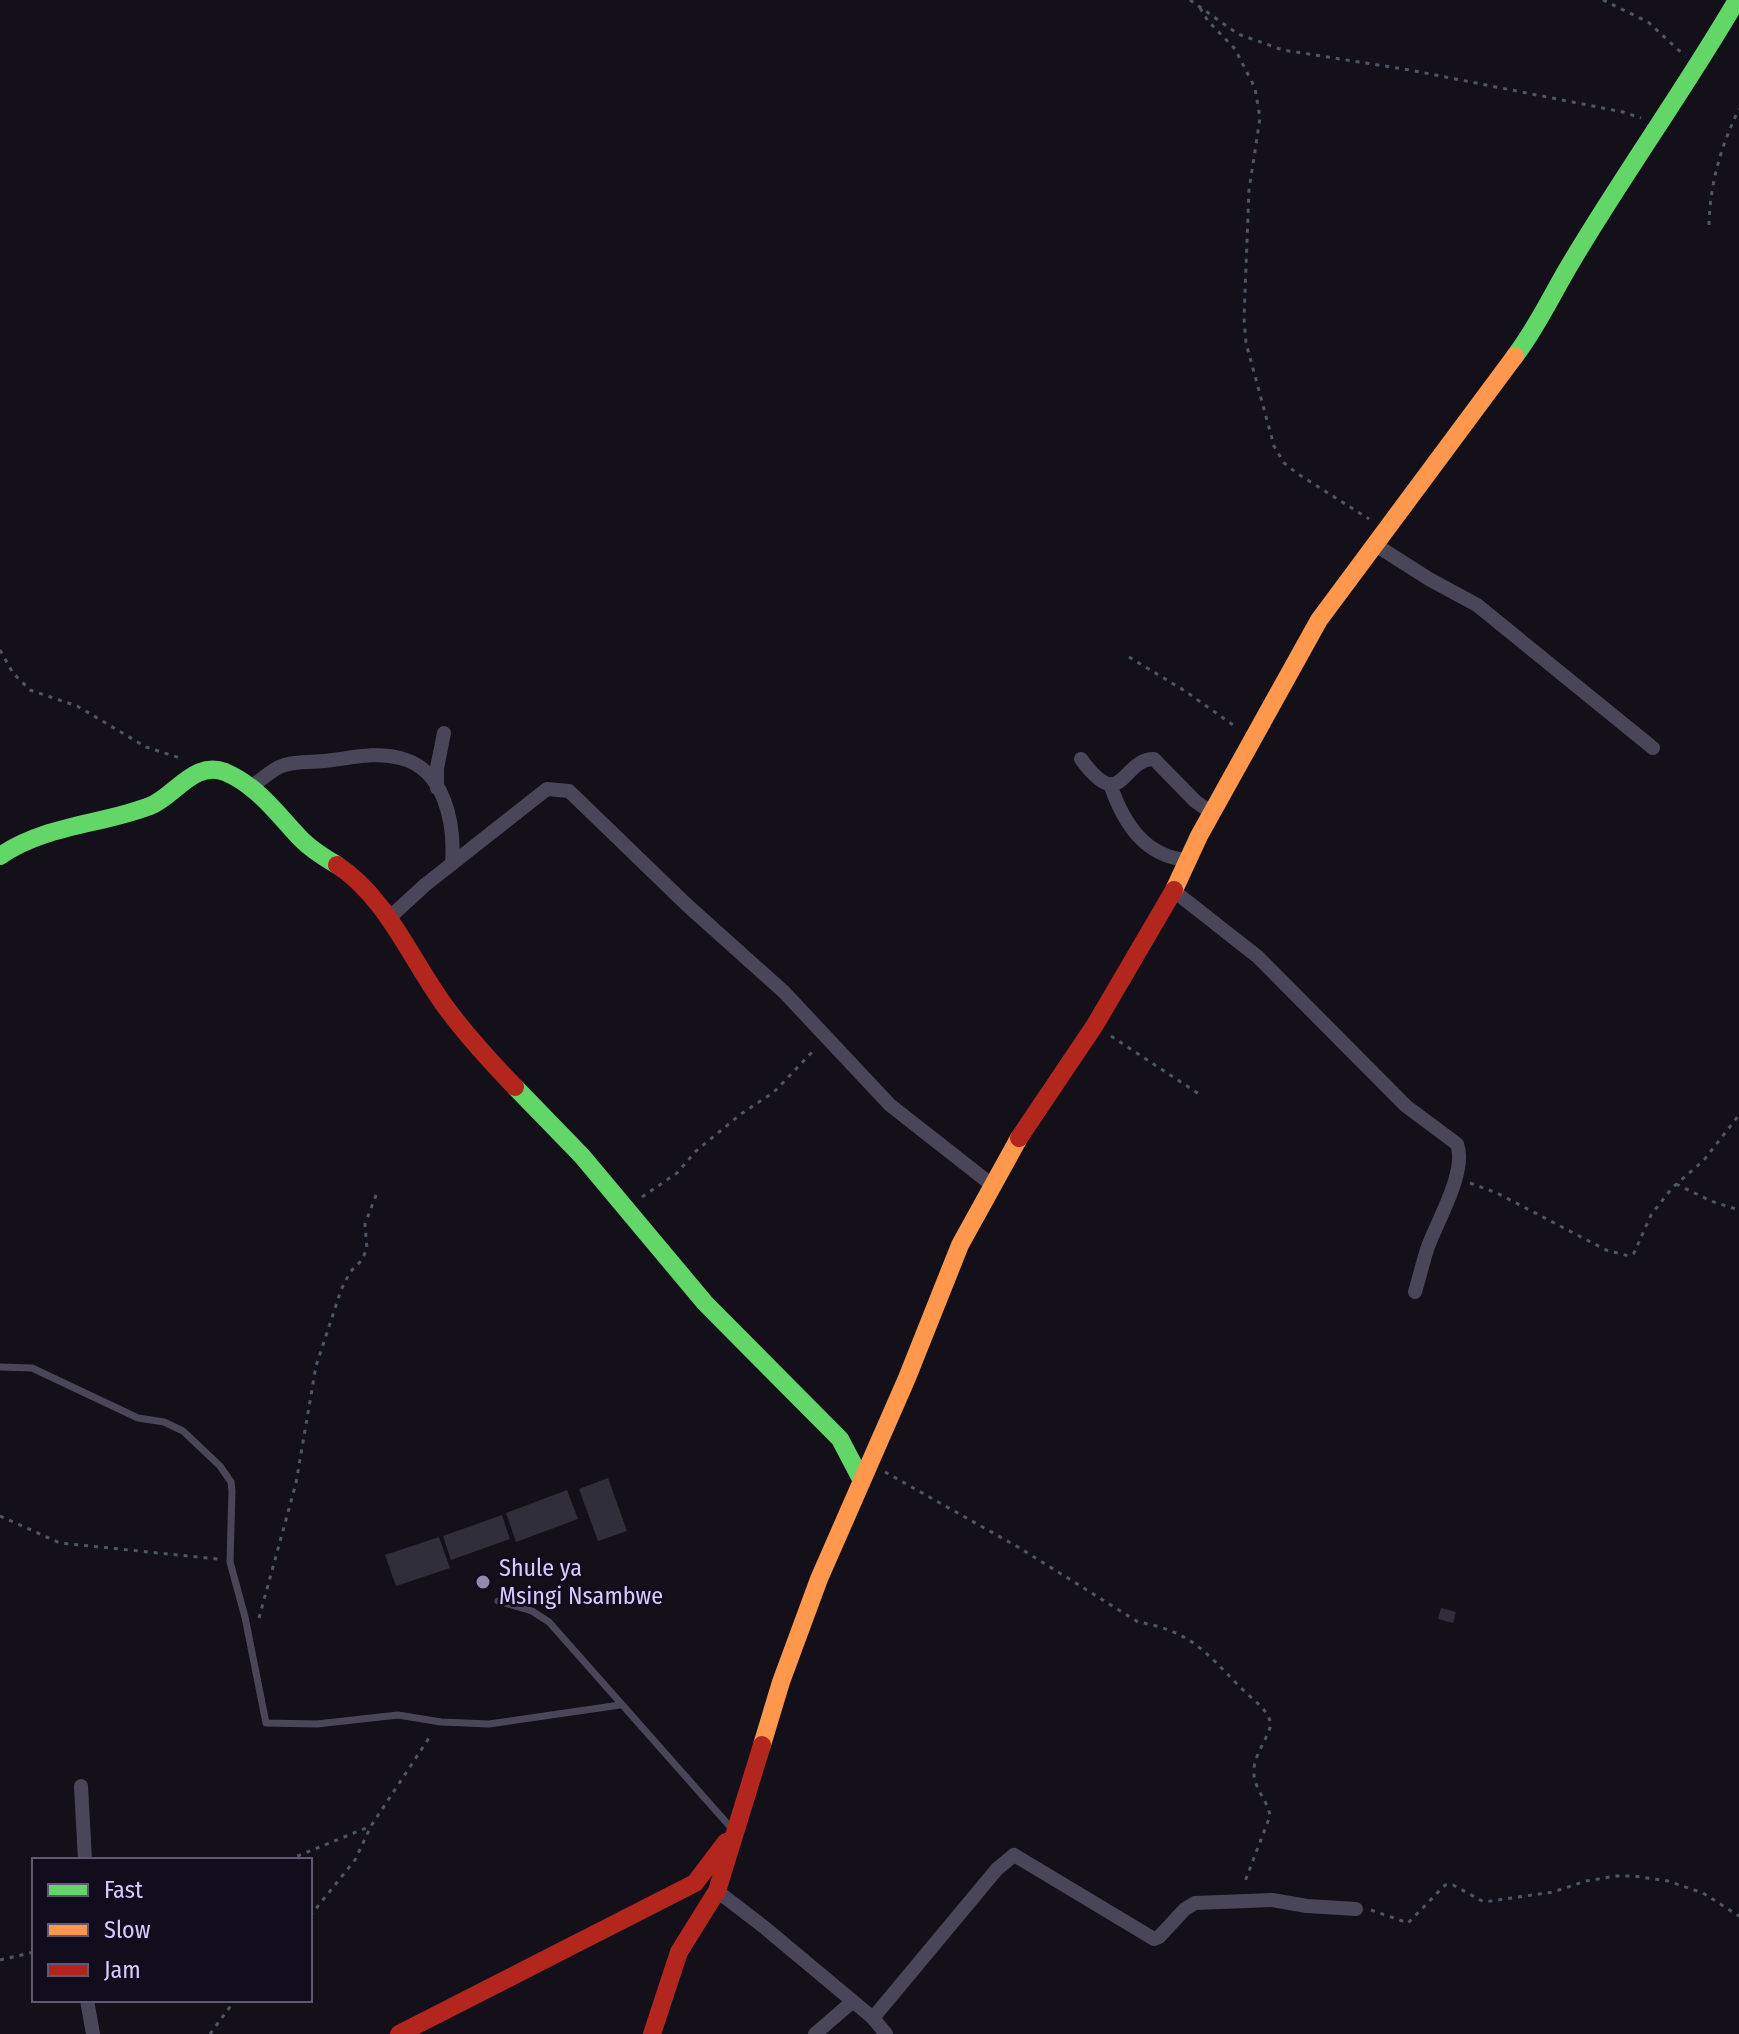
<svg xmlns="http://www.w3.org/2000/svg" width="1739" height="2034" font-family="'Fira Sans Condensed',sans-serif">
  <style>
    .building { fill: #312e3c }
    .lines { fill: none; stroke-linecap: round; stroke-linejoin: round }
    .path { stroke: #4c5866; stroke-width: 3; stroke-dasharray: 4 6; stroke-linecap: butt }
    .lane { stroke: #49465a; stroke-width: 7 }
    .street { stroke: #49465a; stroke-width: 14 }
    .fast { stroke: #63d668; stroke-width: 18 }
    .slow { stroke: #ff974d; stroke-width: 18 }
    .jam { stroke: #b3261e; stroke-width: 18 }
    .poi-dot { fill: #928aad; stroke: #110d1d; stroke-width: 3 }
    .labels { text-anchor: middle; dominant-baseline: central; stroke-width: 6; stroke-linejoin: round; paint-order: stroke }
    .poi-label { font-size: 24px; fill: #d6ccfc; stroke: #110d1d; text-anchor: start }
  </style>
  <rect width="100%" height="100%" fill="#13101a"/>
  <path class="building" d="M 608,1478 L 627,1531 L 598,1541 L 579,1489 Z
    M 567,1490 L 578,1519 L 516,1542 L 506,1513 Z
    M 502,1515 L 510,1539 L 451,1560 L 443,1536 Z
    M 439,1537 L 450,1568 L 396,1586 L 385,1555 Z
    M 1441,1608 L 1456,1612 L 1453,1623 L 1438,1619 Z"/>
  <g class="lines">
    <path class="path" d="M 1190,0 L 1238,34 L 1283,50 L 1410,70 L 1623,112 L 1641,118
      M 1603,0 L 1648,22 L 1685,56
      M 1200,8 L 1208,21 L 1235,49 L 1255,88 L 1260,118 L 1249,190 L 1244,318 L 1246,343 L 1274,446 L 1284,463 L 1298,474 L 1369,519
      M 1709,225 C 1710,183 1721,146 1739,109
      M 0,650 L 13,673 L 30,690 L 77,706 L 146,747 L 183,759
      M 1129,657 L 1185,691 L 1236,727
      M 1111,1036 L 1202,1096
      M 1470,1183 L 1497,1193 L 1606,1250 L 1629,1256 L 1634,1253 L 1651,1215 L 1672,1188 L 1704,1160 L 1739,1115
      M 1676,1184 L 1711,1201 L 1739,1210
      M 642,1197 L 677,1173 L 696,1151 L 741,1114 L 774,1092 L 815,1049
      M 885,1472 L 1018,1547 L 1138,1622 C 1189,1631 1204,1650 1238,1685 C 1250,1698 1267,1707 1271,1724 C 1267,1742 1249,1760 1255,1780 C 1258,1793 1268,1802 1270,1816 L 1244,1884
      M 0,1516 L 60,1543 L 218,1559
      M 259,1618 L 296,1483 L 316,1366 L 341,1290 L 350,1272 L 361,1261 L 367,1249 L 365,1224 L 378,1190
      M 288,1860 L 371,1826
      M 1371,1910 L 1408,1923 L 1445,1885 L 1453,1885 L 1484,1902 L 1553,1892 L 1586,1881 L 1616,1876 L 1634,1876 L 1668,1881 L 1703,1893 L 1739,1916
      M 310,1916 L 355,1860 L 371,1826 L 431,1735
      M 0,1960 L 34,1952
      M 210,2034 L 235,2000"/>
    <path class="lane" d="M 0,1367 L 32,1368 L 138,1418 L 164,1422 L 183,1431 L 220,1466 L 231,1482 L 232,1491 L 230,1562 L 245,1617 L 266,1723 L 317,1724 L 398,1715 L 441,1722 L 489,1724 L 620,1705
      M 498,1601 L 532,1611 L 549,1622 L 733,1830"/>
    <path class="street" d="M 1374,544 L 1429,579 L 1477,605 L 1653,748
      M 1081,759 C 1123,816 1121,759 1154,759 L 1195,801 L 1212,813
      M 1110,784 C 1123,822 1144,857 1188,860
      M 437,788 L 437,768 L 444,733
      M 249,789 C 258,782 268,773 279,767 C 294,760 316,763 333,760 C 355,757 378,752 400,758 C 446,769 455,826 452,864
      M 1174,891 L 1258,957 L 1406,1106 L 1457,1144 C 1467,1170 1439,1218 1429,1244 C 1423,1260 1420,1276 1415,1292
      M 388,919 L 425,885 L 547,789 L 569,791 L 687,905 L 784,992 L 890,1105 L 992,1185
      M 81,1786 L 85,1860
      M 717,1891 L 764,1927 L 873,2018 L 886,2034
      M 87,2000 L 93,2034
      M 873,2018 L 997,1869 L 1014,1855 L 1154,1939 L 1159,1937 L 1185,1909 L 1195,1903 L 1272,1900 L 1307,1906 L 1356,1909
      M 815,2034 L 852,2002"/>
    <path class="fast" d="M 1515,356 C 1539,324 1552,294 1572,261 C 1625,172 1685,89 1737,0
      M 0,856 C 45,825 100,825 150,806 C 175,796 194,760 225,772 C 258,786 278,815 302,840 C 312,850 325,858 337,865
      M 515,1087 L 582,1156 L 705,1303 L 840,1439 L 861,1479"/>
    <path class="slow" d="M 1174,890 L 1199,836 L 1319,620 L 1515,356
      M 762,1745 L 781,1682 L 819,1579 L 907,1378 L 960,1245 L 1019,1138"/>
    <path class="jam" d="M 337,865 C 385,896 410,957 442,1002 C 464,1033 489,1060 515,1087
      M 1019,1138 L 1095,1025 L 1174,890
      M 399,2034 L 695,1883 L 726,1842
      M 652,2034 L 679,1952 L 717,1891 L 762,1745"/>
  </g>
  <circle class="poi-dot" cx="483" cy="1582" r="8"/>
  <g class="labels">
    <g class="poi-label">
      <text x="499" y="1568">Shule ya<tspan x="499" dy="28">Msingi Nsambwe</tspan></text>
    </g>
  </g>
  <rect x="32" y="1858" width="280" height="144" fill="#110d1d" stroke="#605976" stroke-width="2"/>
  <rect x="48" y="1884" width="40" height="12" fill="#63d668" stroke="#605976" stroke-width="2"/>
  <text x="104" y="1898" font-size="24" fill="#d6ccfc">Fast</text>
  <rect x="48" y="1924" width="40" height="12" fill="#ff974d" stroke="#605976" stroke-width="2"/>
  <text x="104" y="1938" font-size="24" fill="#d6ccfc">Slow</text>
  <rect x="48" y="1964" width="40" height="12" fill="#b3261e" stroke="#605976" stroke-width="2"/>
  <text x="104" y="1978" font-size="24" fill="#d6ccfc">Jam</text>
</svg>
